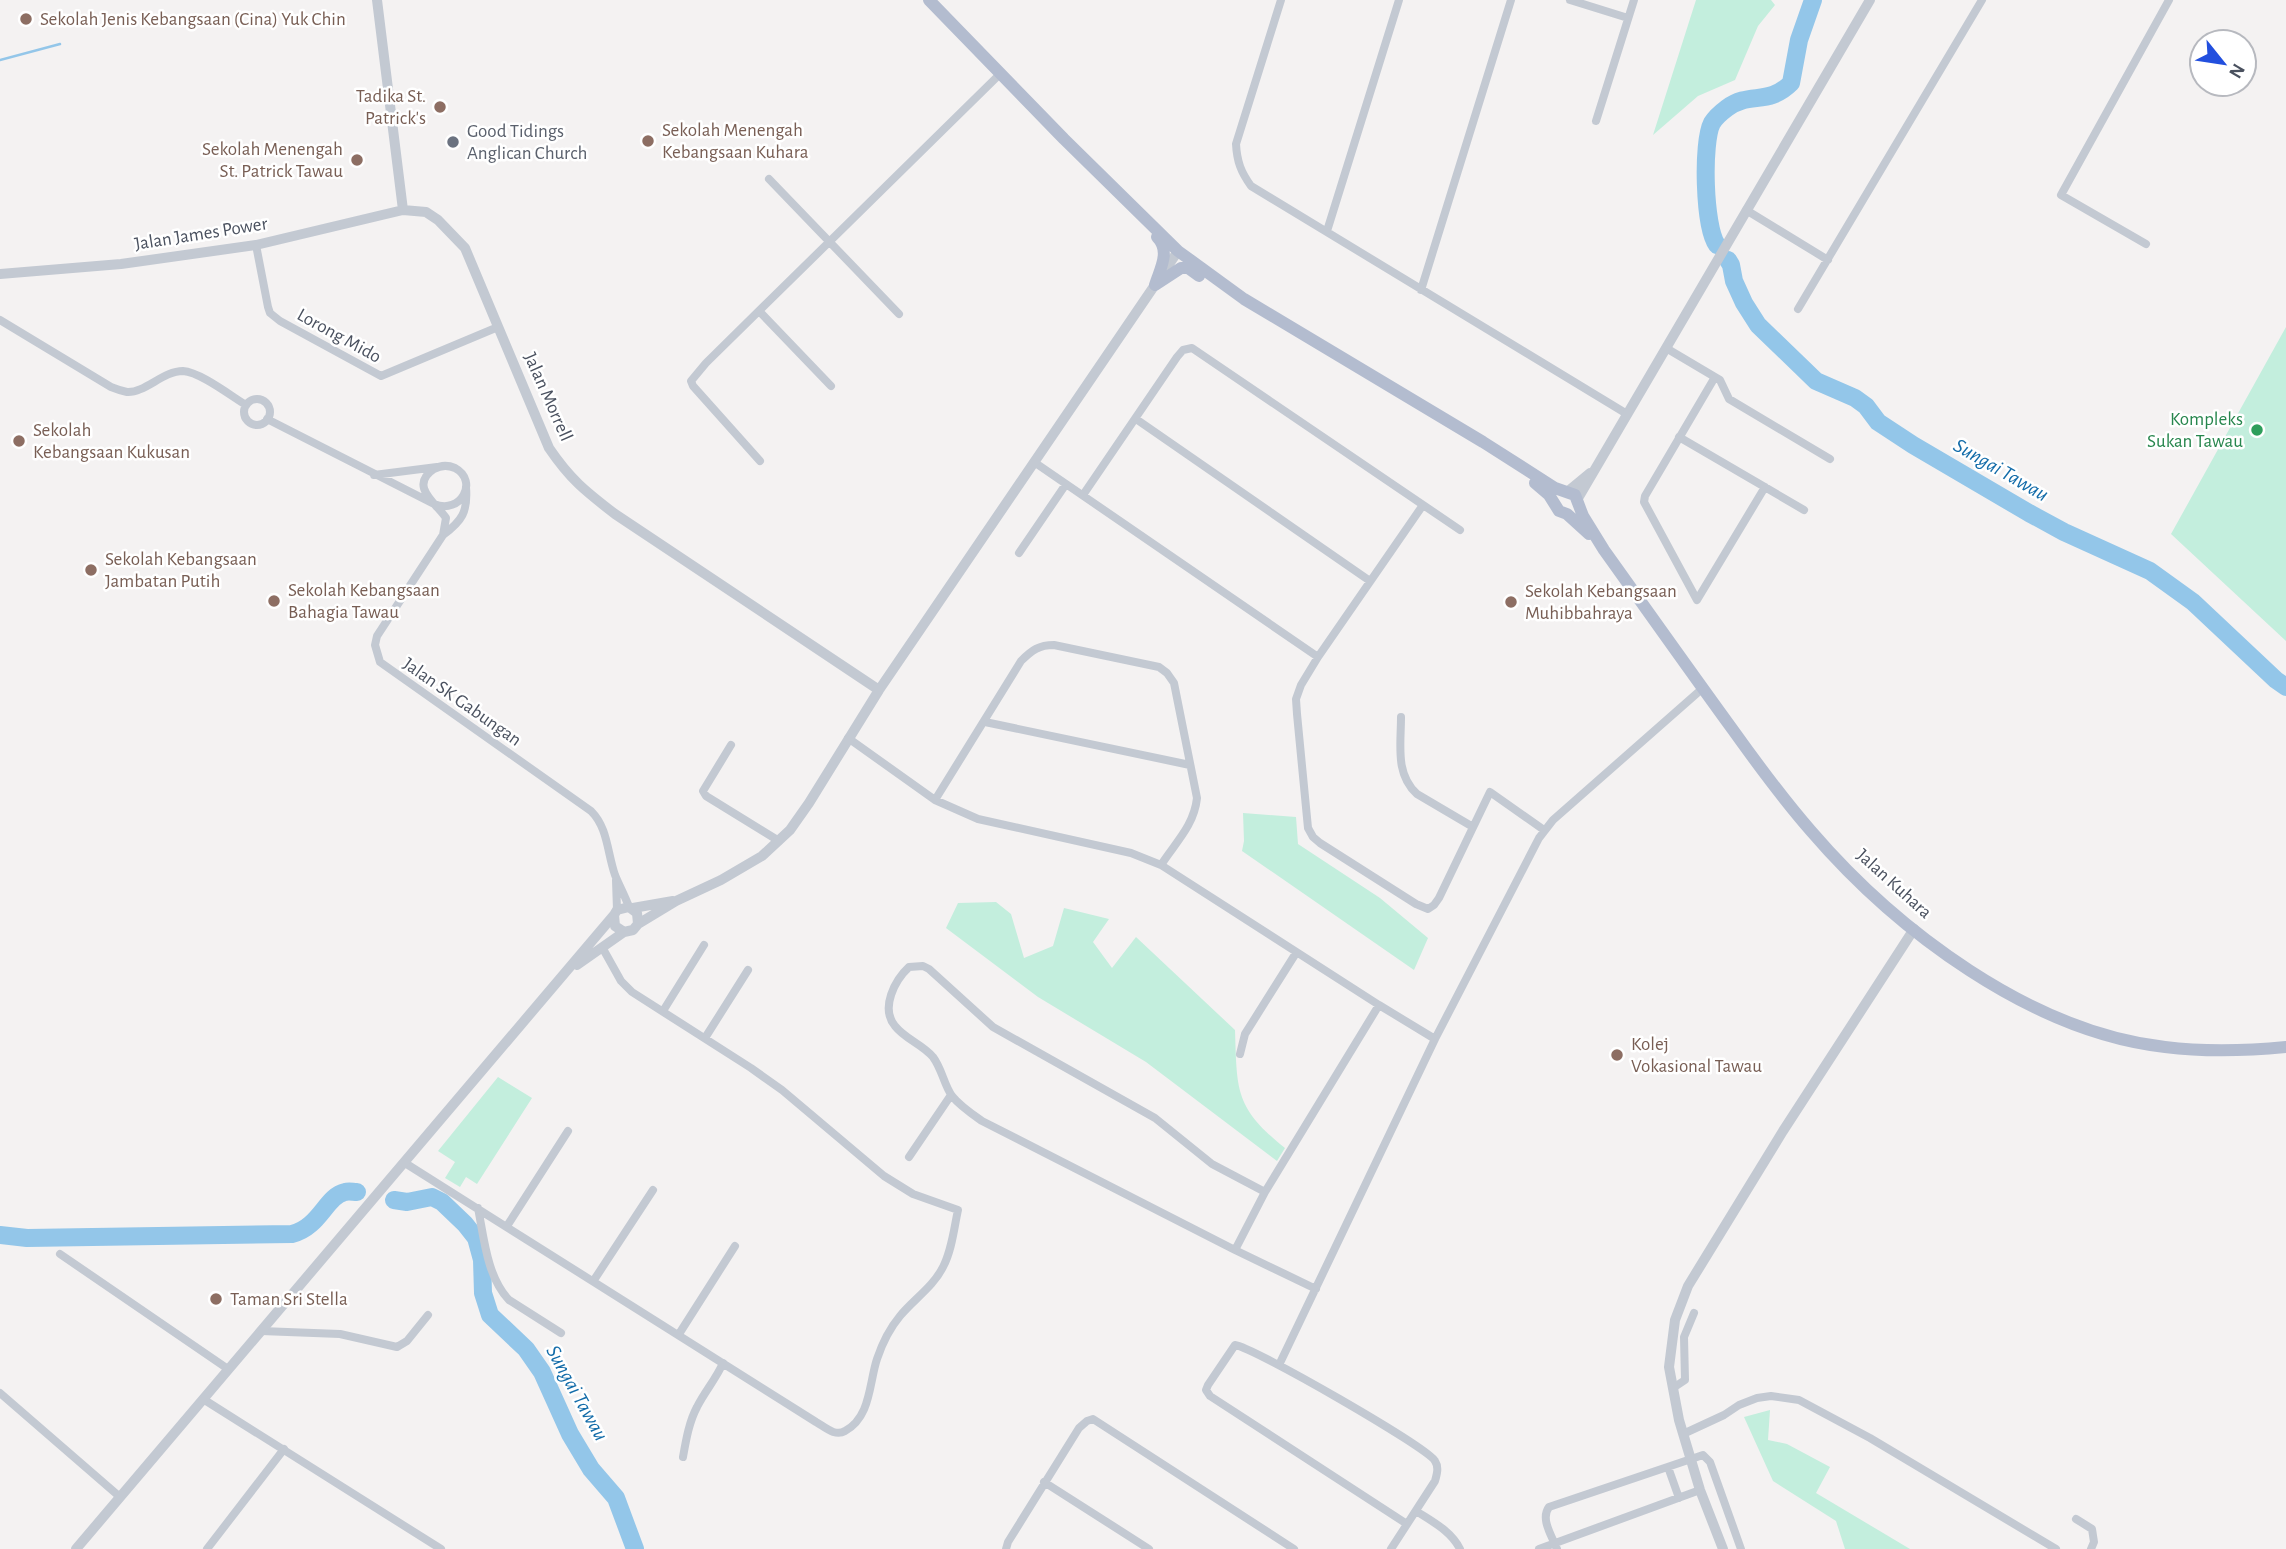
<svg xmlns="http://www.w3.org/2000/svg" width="2286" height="1549" font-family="'Alegreya Sans',sans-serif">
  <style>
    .green { fill: #c3eedd }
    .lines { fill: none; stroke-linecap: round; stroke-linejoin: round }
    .stream { stroke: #93c6e9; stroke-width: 2.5 }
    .river { stroke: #93c6e9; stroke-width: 18 }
    .minor { stroke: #c3c9d2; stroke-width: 8 }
    .tertiary { stroke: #c3c9d2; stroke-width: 10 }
    .primary { stroke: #b3bccf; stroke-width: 12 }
    .education-dot { fill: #8d6e63; stroke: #fff; stroke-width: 2.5 }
    .worship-dot { fill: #6b7280; stroke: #fff; stroke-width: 2.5 }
    .leisure-dot { fill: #2e9e5b; stroke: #fff; stroke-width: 2.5 }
    .labels { text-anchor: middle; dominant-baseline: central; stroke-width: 5; stroke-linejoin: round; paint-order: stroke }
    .education-label { font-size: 19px; fill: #785e54; stroke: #fff; text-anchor: start }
    .worship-label { font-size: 19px; fill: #5b616d; stroke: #fff; text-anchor: start }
    .street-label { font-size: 19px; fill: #4a515f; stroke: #fff }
    .leisure-label { font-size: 19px; fill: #27864d; stroke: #fff; text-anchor: end }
    .water-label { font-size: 21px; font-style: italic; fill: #136ca9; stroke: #fff }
  </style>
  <rect width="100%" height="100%" fill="#f4f2f2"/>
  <path class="green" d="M 1696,0 L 1771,0 L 1775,5 L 1758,26 L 1735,80 L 1698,96 L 1653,135 Z
    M 2286,327 L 2286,641 L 2171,534 Z
    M 1243,813 L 1296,817 L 1298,844 L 1380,898 L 1428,938 L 1414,970 L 1242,851 L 1244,841 Z
    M 996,902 L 1011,914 L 1024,958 L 1053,946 L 1064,908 L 1109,919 L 1093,942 L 1112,968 L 1136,937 L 1235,1030 C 1237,1091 1235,1108 1285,1148 L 1277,1161 L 1146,1062 L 1038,997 L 946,928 L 958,903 Z
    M 498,1077 L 532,1098 L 477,1184 L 466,1177 L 460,1187 L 445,1178 L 455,1162 L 438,1151 Z
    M 1770,1410 L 1768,1440 L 1787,1444 L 1830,1467 L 1816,1493 L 1910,1549 L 1845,1549 L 1836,1521 L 1773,1481 L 1744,1417 Z"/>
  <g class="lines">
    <path class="stream" d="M 0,60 L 60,44"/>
    <path class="river" d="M 1717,245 C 1704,227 1702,142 1712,123 C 1715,118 1723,111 1727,108 C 1750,91 1768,106 1791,83 L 1799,40 L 1813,0
      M 1728,260 L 1731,265 L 1734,281 L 1744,303 L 1758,325 L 1816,381 L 1855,398 L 1866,406 L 1878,422 L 1913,445 L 2029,513 L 2064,532 L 2150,571 L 2193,602 L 2276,680 L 2286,687
      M 394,1200 L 407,1202 L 432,1197 L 442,1202 L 465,1224 L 476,1238 L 482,1260 L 483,1293 L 490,1315 L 526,1349 L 542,1372 L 570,1434 L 591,1469 L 616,1498 L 635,1549
      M 0,1235 L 27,1238 L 292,1234 C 320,1227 326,1196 345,1192 C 349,1191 353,1192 357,1192"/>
    <path class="minor" d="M 1281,0 L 1236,144 C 1237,162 1241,172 1251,186 L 1627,414
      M 1570,0 L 1628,18
      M 1596,121 L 1634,0
      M 769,179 L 899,314
      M 1746,210 L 1828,260
      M 1327,231 L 1399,0
      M 2146,244 L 2061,195 L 2169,0
      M 256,245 L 268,307 L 270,313 L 280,321 L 381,376 L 498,327
      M 1421,290 L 1511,0
      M 1798,309 L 1982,0
      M 759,311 L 831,386
      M 0,320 L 111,387 C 116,389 122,391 127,392 C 145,393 163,371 183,371 C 200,372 231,396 246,405
      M 1666,348 L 1720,380 L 1729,399 L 1830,459
      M244 412a13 13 0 1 1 26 0a13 13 0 1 1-26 0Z
      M 267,419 L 434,504 C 461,515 479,481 455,468 C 448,465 441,465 434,469 C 408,486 437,504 446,518 L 443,535
      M 1136,419 L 1370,581
      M 1679,437 L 1804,510
      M 760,461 L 693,386 L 691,381 L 706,363 L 1001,73
      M 1034,462 L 1318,657
      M 374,475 L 437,467
      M 466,487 C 468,512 462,521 443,535 L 377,636 L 375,645 L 380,662 L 591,811 C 608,828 607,852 615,875 C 619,885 625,896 629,907
      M 1083,495 L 1177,357 L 1183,350 L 1192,348 L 1460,530
      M 1423,505 L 1318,657 L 1301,685 L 1296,699 L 1297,714 L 1308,828 L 1313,837 L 1320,843 L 1416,904 L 1428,909 L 1434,905 L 1439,898 L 1490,792 L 1544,830
      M 1019,553 L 1066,484
      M 1697,600 L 1644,502 L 1645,496 L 1715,377
      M 1697,600 L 1765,487
      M 1401,717 C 1401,745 1395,774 1417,794 L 1473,827
      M 985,722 L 1190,765
      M 848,738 L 935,800 L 978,819 L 1131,853 L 1161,865 L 1379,1005 L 1435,1039
      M 731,745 L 703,791 L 706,796 L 779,841
      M 935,800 L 1021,661 C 1032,650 1039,645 1054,645 L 1159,667 L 1167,673 L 1174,683 L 1197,798 C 1194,826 1175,843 1161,865
      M 616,880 L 617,910
      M 663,1011 L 704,945
      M 705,1038 L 748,970
      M 1240,1054 L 1245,1034 L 1296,953
      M 909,1157 L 951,1095
      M 405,1163 L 816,1422 C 825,1427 835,1437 845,1431 C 871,1417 869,1383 877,1359 C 882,1344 890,1328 900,1316 C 914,1299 933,1287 943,1267 C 952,1250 954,1228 958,1210 L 913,1194 L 884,1176 L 782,1090 L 751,1068 L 632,992 L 621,981 L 602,947
      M 1265,1192 L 1212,1164 L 1155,1118 L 993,1027 L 929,969 L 923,966 L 909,967 C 895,980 880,1008 895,1026 C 905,1039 922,1044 933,1057 C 942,1069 944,1085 952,1096 C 960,1106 972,1114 982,1121 L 1235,1250 L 1316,1289
      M 478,1208 C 484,1238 487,1277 509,1300 L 561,1333
      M 507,1226 L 568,1131
      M 1235,1250 L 1265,1192 L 1379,1005
      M 60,1254 L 228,1369
      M 594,1280 L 653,1190
      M 261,1331 L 340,1334 L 397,1347 L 407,1341 L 428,1315
      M 679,1334 L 735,1246
      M 1279,1365 L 1435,1039 L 1539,838 L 1553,820 L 1703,688
      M 1673,1388 L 1685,1380 L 1684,1337 L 1694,1313
      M 0,1393 L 120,1497
      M 203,1399 L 441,1549
      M 1683,1434 L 1724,1415 L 1739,1405 L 1757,1398 L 1771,1396 L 1799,1400 L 1870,1438 L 2056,1549
      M 683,1457 C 686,1440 689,1422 697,1407 C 705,1391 716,1379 723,1363
      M 1668,1467 L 1679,1498
      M 1044,1482 L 1149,1549
      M 1416,1511 C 1433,1522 1451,1531 1460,1549
      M 2076,1519 L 2092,1529 L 2094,1542 L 2091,1549
      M 207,1549 L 284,1449
      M 1006,1549 L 1008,1542 L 1079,1428 L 1087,1421 L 1093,1419 L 1294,1549
      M 1391,1549 L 1435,1481 C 1437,1474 1439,1467 1435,1461 C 1427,1447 1253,1347 1235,1345 L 1208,1385 L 1206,1390 L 1210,1396 L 1407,1524
      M 1539,1549 L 1700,1490
      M 1557,1549 C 1552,1536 1540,1519 1549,1507 L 1703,1455 L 1710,1462 L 1741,1549"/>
    <path class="tertiary" d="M 377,0 L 403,210 L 426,212 L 438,220 L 465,248 L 549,448 C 570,479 585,491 615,514 L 879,690
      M 0,274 L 121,264 L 256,245 L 403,210
      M 1567,492 L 1590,473
      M 1577,500 L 1870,0
      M 633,908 L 673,901
      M 638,924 L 637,913 L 629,907 L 617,910 L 614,915 L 615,926 L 624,932 L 633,930 L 638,924 L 676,901 L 721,880 L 762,856 L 790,830 L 809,803 L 879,690 L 1178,251
      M 577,965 L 624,932
      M 76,1549 L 614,915
      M 1723,1549 L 1700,1490 L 1679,1420 L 1669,1367 L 1675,1320 L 1688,1286 L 1783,1131 L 1914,929"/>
    <path class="primary" d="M 929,0 L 1064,139 L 1178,251 L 1244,299 L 1483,442 L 1555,488 L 1575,495 L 1583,516 L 1604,550 C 1647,610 1690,671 1733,730 C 1758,765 1783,799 1811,831 C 1896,930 2031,1032 2165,1047 C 2205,1052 2245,1051 2286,1047
      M 1155,285 L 1181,268 L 1188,268 L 1199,276
      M 1155,285 C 1160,269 1171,251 1157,237
      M 1535,483 L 1549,495 L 1559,511 L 1567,514 L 1589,534"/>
  </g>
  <g class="education-dot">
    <circle cx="26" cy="19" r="7"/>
    <circle cx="440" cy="107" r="7"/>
    <circle cx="648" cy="141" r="7"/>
    <circle cx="357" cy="160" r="7"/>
    <circle cx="19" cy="441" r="7"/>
    <circle cx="91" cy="570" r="7"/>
    <circle cx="274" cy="601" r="7"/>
    <circle cx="1511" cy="602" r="7"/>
    <circle cx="1617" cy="1055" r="7"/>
    <circle cx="216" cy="1299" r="7"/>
  </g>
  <circle class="worship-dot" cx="453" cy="142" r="7"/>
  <circle class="leisure-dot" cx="2257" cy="430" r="7"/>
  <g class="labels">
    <g class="education-label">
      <text x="40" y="19">Sekolah Jenis Kebangsaan (Cina) Yuk Chin</text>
      <text x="426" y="96" text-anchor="end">Tadika St.<tspan x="426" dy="22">Patrick's</tspan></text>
      <text x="662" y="130">Sekolah Menengah<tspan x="662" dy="22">Kebangsaan Kuhara</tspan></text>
      <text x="343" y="149" text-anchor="end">Sekolah Menengah<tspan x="343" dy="22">St. Patrick Tawau</tspan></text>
      <text x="33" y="430">Sekolah<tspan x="33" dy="22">Kebangsaan Kukusan</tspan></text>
      <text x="105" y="559">Sekolah Kebangsaan<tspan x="105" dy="22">Jambatan Putih</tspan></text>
      <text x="288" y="590">Sekolah Kebangsaan<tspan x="288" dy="22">Bahagia Tawau</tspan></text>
      <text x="1525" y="591">Sekolah Kebangsaan<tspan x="1525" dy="22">Muhibbahraya</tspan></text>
      <text x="1631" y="1044">Kolej<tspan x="1631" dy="22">Vokasional Tawau</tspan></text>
      <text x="230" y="1299">Taman Sri Stella</text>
    </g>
    <g class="worship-label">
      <text x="467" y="131">Good Tidings<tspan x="467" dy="22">Anglican Church</tspan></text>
    </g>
    <g class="street-label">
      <text transform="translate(201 234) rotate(-9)">Jalan James Power</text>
      <text transform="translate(339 336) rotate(29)">Lorong Mido</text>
      <text transform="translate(548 397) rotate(66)">Jalan Morrell</text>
      <text transform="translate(462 702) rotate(35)">Jalan SK Gabungan</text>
      <text transform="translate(1894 884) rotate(42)">Jalan Kuhara</text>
    </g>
    <g class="leisure-label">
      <text x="2243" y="419">Kompleks<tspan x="2243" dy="22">Sukan Tawau</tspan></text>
    </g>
    <g class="water-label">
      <text transform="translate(2001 470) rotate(30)">Sungai Tawau</text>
      <text transform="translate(577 1393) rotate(61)">Sungai Tawau</text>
    </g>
  </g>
  <g transform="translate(2223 63) rotate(120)"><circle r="33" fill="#ffffff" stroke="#b7b9bf" stroke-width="2"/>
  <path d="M0-5L12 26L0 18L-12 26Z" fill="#224fde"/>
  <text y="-10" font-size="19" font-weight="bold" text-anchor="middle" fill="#4a515f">N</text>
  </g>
</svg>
